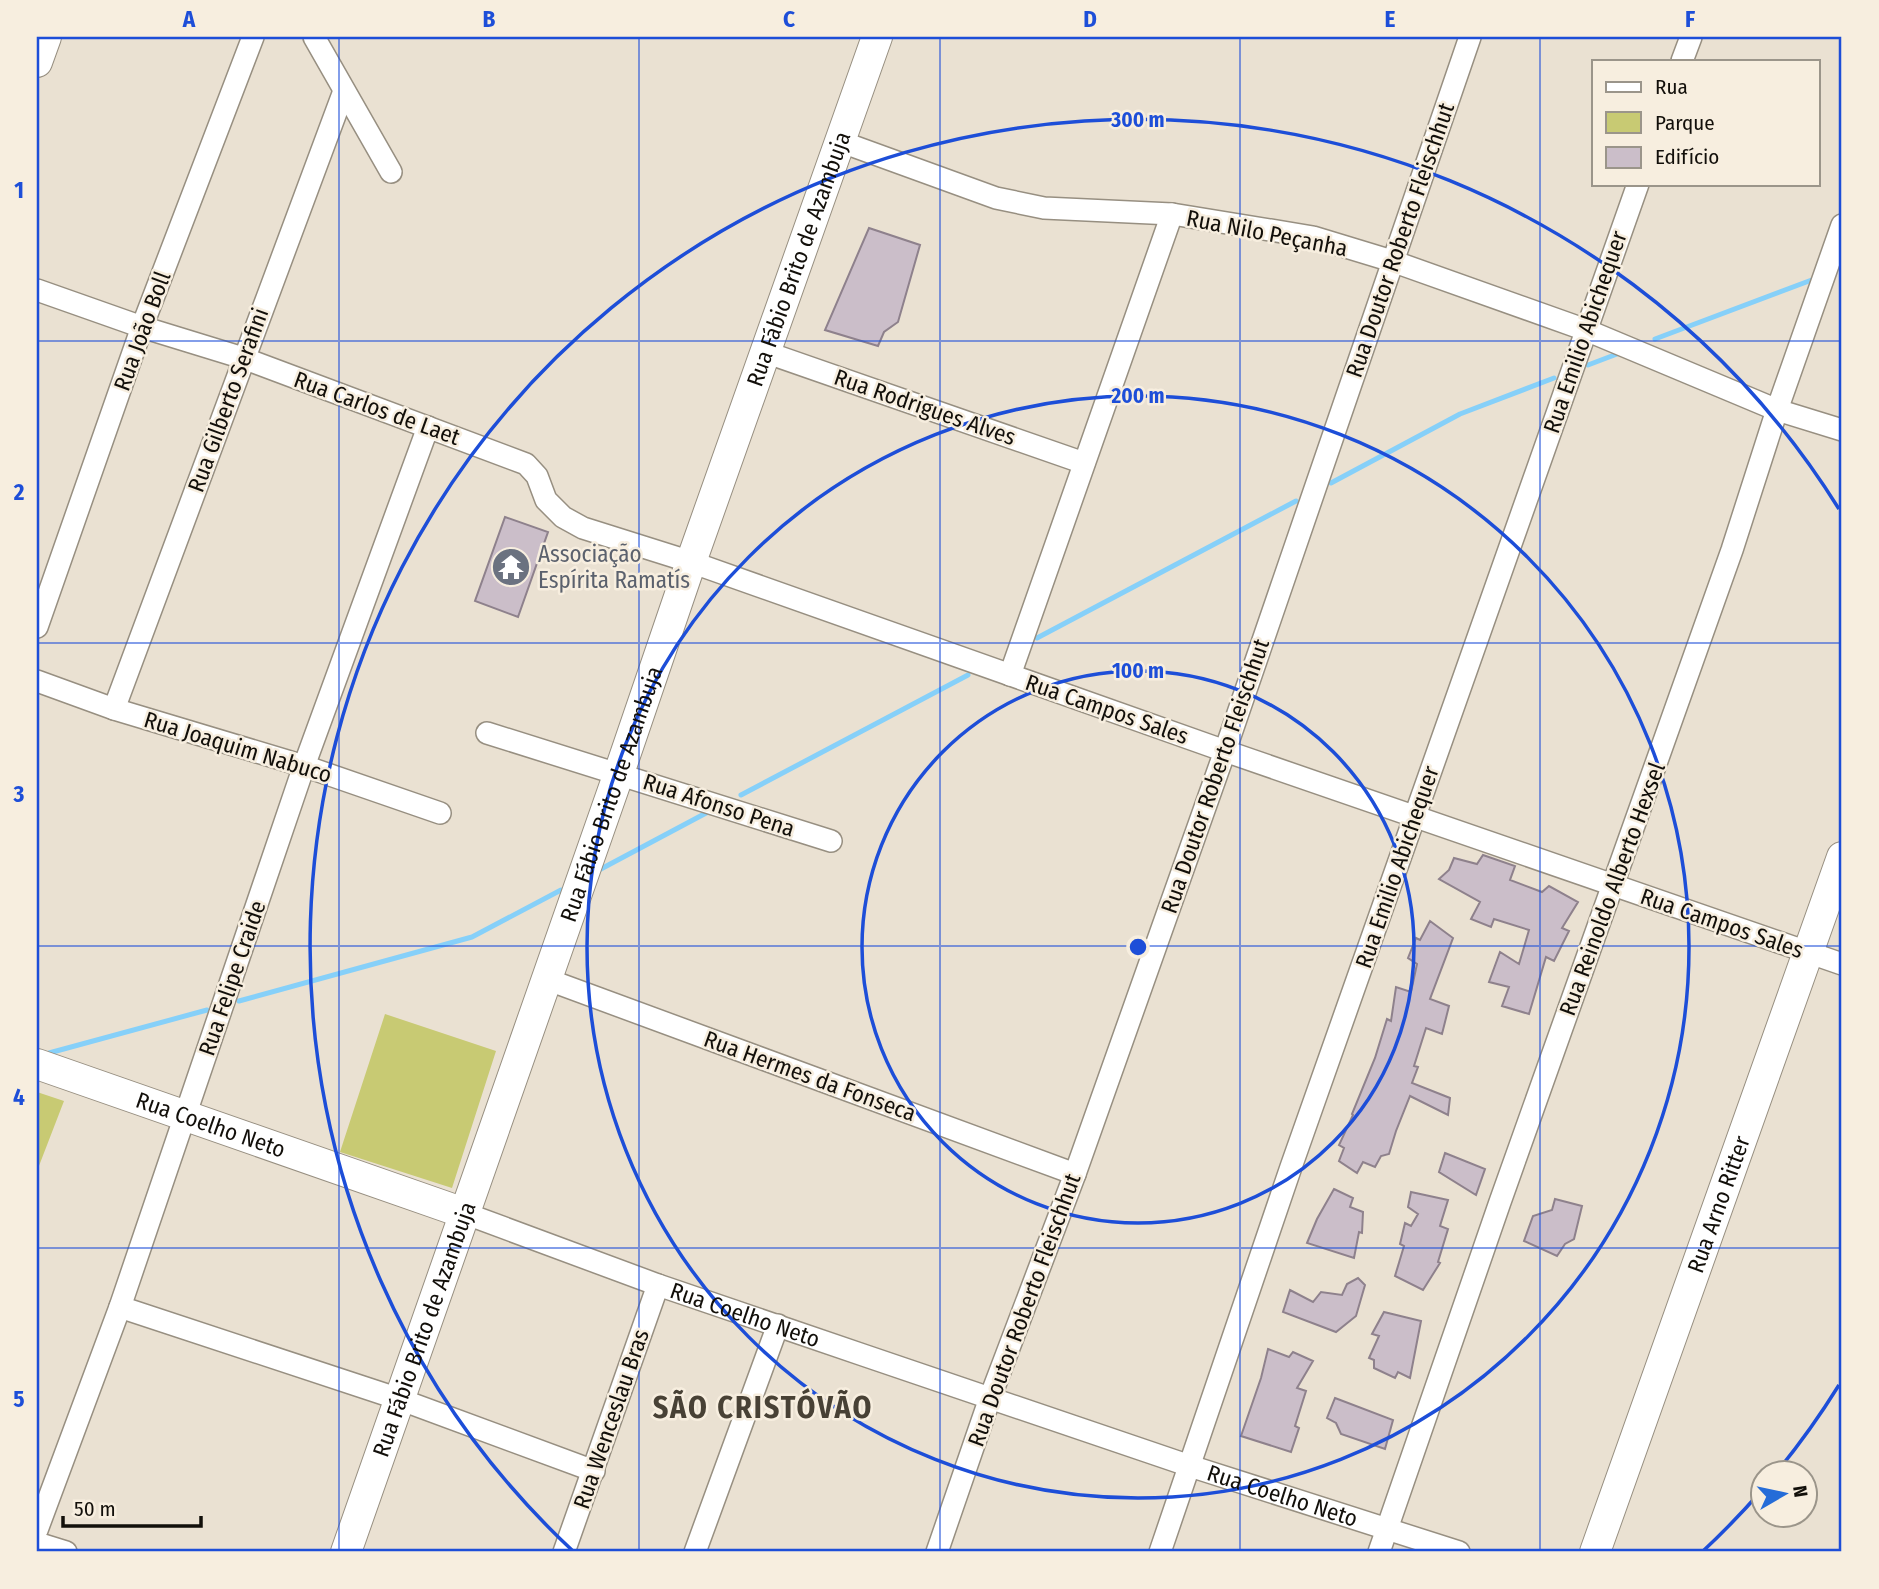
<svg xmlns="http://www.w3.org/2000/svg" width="1879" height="1589" font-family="'Fira Sans Condensed',sans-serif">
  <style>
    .green { fill: #c8ca73 }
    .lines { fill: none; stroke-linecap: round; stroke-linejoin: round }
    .stream { stroke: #86d0f9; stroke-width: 5 }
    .building { fill: #cbbec9; stroke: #8e818c; stroke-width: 2 }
    .street-casing { stroke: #978f81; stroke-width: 24 }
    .secondary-casing { stroke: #978f81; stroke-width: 32 }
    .street { stroke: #fff; stroke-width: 21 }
    .secondary { stroke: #fff; stroke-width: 30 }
    .grid { fill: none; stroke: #1d4ed8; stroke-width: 2; stroke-opacity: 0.55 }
    .ring { fill: none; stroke: #1d4ed8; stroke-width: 3.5 }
    .labels { text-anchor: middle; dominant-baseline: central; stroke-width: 5; stroke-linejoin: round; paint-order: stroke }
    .street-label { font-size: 23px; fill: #120f0a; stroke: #f7eedf }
    .worship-label { font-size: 23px; fill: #5b616d; stroke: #f7eedf; text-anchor: start }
    .district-label { font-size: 30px; font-weight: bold; letter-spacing: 2px; fill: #484135; stroke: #f7eedf }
    .centre { fill: #1d4ed8; stroke: #f7eedf; stroke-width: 3.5 }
    .ring-label { font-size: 21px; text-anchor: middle; font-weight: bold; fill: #1d4ed8; stroke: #f7eedf; stroke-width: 5; stroke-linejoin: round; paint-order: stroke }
    .neatline { fill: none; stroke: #1d4ed8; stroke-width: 2.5 }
    .grid-label { font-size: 23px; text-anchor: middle; font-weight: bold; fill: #1d4ed8 }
  </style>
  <rect width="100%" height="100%" fill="#eae1d2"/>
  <path class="green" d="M 385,1014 L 496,1051 L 452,1188 L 340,1152 Z
    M 37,1092 L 64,1101 L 37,1171 Z"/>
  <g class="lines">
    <path class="stream" d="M 1655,339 L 1817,278
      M 1588,365 L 1617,354
      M 1331,483 L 1460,414 L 1554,378
      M 1037,638 L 1296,501
      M 741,795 L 968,675
      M 599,870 L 708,812
      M 239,1001 L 472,937 L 561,890
      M 49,1053 L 207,1010"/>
  </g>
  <path class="building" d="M 869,228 L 920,245 L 898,322 L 884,332 L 878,346 L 825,330 Z
    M 505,517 L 548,532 L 518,617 L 475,601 Z
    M 1483,855 L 1515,866 L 1510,880 L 1542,892 L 1549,886 L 1578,902 L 1562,928 L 1569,931 L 1554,961 L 1546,957 L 1529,1014 L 1502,1006 L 1509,987 L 1489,982 L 1500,952 L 1519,964 L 1529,930 L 1494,919 L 1491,927 L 1471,919 L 1480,902 L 1439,879 L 1449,870 L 1454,858 L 1477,864 Z
    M 1430,921 L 1453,938 L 1430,999 L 1449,1006 L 1442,1034 L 1426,1028 L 1414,1066 L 1418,1067 L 1412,1083 L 1450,1098 L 1448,1115 L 1410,1096 L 1396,1131 L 1389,1154 L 1381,1156 L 1375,1167 L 1363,1162 L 1357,1173 L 1339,1161 L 1344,1148 L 1339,1145 L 1353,1115 L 1352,1114 L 1375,1058 L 1387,1019 L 1391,1021 L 1396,987 L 1411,992 L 1417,964 L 1408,958 L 1416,938 L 1420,940 Z
    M 1445,1153 L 1485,1169 L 1476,1195 L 1439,1172 Z
    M 1334,1189 L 1353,1198 L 1350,1207 L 1363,1212 L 1362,1233 L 1359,1232 L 1354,1258 L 1307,1243 L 1317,1219 Z
    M 1411,1192 L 1448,1200 L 1440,1226 L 1448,1229 L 1438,1262 L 1440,1263 L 1423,1290 L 1395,1276 L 1404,1246 L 1400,1244 L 1405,1223 L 1411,1226 L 1418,1214 L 1408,1207 Z
    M 1555,1199 L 1582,1206 L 1574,1239 L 1565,1244 L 1557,1256 L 1524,1241 L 1533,1216 L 1552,1210 Z
    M 1358,1278 L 1365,1285 L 1356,1316 L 1336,1332 L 1283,1312 L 1290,1290 L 1313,1302 L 1321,1292 L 1342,1295 L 1347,1284 Z
    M 1384,1312 L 1421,1321 L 1410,1378 L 1398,1372 L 1395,1378 L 1374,1368 L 1374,1360 L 1369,1358 L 1379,1336 L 1372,1334 Z
    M 1268,1349 L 1289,1357 L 1293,1352 L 1313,1361 L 1297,1388 L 1306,1391 L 1295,1426 L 1299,1428 L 1291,1452 L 1241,1436 L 1261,1378 Z
    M 1335,1398 L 1393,1420 L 1385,1449 L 1341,1434 L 1336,1423 L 1327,1418 Z"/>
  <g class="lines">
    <g class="street-casing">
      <g id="street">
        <path d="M 314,37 L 391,172"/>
        <path d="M 1682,61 L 1691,37"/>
        <path d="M 839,141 L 996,198 L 1044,208 L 1172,214 L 1313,237 L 1392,261 L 1586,330 L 1777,410 L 1842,430"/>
        <path d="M 37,290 L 142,327 L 243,358 L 526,464 L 537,476 L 546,500 L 563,517 L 583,528 L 691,562 L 1225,751 L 1842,964"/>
        <path d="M 765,352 L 1084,463"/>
        <path d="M 37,627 L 142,327 L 253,37"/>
        <path d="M 1010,675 L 1172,214"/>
        <path d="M 37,681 L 114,709 L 304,766 L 440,813"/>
        <path d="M 114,709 L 344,91"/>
        <path d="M 487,733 L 831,841"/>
        <path d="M 546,979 L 1075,1174"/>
        <path id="s1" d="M 464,1213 L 658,1285 L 866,1356 L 1190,1466 L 1459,1552"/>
        <path d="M 120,1307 L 399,1399 L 594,1471"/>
        <path d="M 37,1530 L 120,1307 L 304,766 L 428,427"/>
        <path d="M 37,1543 L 66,1552"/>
        <path d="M 564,1552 L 658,1285"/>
        <path d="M 695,1552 L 778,1325"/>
        <path d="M 937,1552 L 990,1398 L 1075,1174 L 1225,751 L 1470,37"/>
        <path d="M 1160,1552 L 1291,1167 L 1638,184"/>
        <path d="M 1379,1552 L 1500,1202 L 1732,550 L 1777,410 L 1842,225"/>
      </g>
    </g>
    <g class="secondary-casing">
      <g id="secondary">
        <path d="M 37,62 L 46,37"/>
        <path id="s2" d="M 37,1064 L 464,1213"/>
        <path id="s3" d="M 346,1552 L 619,773 L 691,562 L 877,37"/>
        <path id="s4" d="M 1595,1552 L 1842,857"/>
      </g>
    </g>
    <use href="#street" class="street"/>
    <use href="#secondary" class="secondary"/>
  </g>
  <path class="grid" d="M 339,37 L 339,1552M 639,37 L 639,1552M 940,37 L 940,1552M 1240,37 L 1240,1552M 1540,37 L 1540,1552M 37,341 L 1842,341M 37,643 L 1842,643M 37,946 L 1842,946M 37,1248 L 1842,1248"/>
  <g class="ring">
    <circle cx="1138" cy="947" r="276"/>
    <circle cx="1138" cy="947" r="551"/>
    <path d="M1839 1385A827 827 0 0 1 1776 1473M1762 1490A827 827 0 0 1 1702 1552M574 1552A827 827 0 1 1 1839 509"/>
  </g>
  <defs>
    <g id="temple-disc" transform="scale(2.0125)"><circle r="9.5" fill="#6b7280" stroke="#f7eedf"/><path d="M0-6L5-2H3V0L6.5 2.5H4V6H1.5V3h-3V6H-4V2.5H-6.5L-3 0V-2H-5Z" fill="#fff"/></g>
  </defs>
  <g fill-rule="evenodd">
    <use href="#temple-disc" x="511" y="567"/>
  </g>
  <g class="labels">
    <g class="street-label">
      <text transform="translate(1267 233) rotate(11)">Rua Nilo Peçanha</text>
      <text transform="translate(1400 240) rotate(-71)">Rua Doutor Roberto Fleischhut</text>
      <text stroke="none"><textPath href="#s3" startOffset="1370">Rua Fábio Brito de Azambuja</textPath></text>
      <text transform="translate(142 331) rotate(-70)">Rua João Boll</text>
      <text transform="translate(1585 332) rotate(-71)">Rua Emilio Abichequer</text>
      <text transform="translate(228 400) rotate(-70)">Rua Gilberto Serafini</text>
      <text transform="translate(925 407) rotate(19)">Rua Rodrigues Alves</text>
      <text transform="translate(377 408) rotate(20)">Rua Carlos de Laet</text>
      <text transform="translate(1107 709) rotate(19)">Rua Campos Sales</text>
      <text transform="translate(238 747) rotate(17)">Rua Joaquim Nabuco</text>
      <text transform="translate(1215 776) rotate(-71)">Rua Doutor Roberto Fleischhut</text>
      <text stroke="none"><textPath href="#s3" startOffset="803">Rua Fábio Brito de Azambuja</textPath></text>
      <text transform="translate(719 805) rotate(18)">Rua Afonso Pena</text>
      <text transform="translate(1397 867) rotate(-71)">Rua Emilio Abichequer</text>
      <text transform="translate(1612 889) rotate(-70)">Rua Reinoldo Alberto Hexsel</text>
      <text transform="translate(1722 923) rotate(19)">Rua Campos Sales</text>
      <text transform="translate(232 978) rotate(-71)">Rua Felipe Craide</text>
      <text transform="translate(810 1076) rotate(20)">Rua Hermes da Fonseca</text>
      <text stroke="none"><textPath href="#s2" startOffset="184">Rua Coelho Neto</textPath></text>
      <text stroke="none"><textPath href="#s4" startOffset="369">Rua Arno Ritter</textPath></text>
      <text transform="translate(1024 1310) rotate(-70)">Rua Doutor Roberto Fleischhut</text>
      <text stroke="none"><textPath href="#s1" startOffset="299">Rua Coelho Neto</textPath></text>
      <text stroke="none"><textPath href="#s3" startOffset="236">Rua Fábio Brito de Azambuja</textPath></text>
      <text transform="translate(611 1419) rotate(-71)">Rua Wenceslau Bras</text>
      <text stroke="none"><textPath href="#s1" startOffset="866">Rua Coelho Neto</textPath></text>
    </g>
    <g class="worship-label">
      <text x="538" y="554">Associação<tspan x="538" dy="26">Espírita Ramatís</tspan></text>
    </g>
    <g class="district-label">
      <text x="763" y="1408">SÃO CRISTÓVÃO</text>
    </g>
  </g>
  <circle cx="1138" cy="947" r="10" class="centre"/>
  <g class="ring-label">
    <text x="1138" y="127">300 m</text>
    <text x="1138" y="403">200 m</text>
    <text x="1138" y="678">100 m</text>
  </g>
  <rect width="1879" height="1589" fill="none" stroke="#f7eedf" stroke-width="77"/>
  <rect x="1592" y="60" width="228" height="126" fill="#f7eedf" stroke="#9b958a" stroke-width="2"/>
  <rect x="1606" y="82" width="35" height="10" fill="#ffffff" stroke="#9b958a" stroke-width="2"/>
  <text x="1655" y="94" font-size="21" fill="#120f0a">Rua</text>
  <rect x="1606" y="112" width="35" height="21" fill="#c8ca73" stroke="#9b958a" stroke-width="2"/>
  <text x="1655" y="130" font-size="21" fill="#120f0a">Parque</text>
  <rect x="1606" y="147" width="35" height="21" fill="#cbbec9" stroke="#9b958a" stroke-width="2"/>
  <text x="1655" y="164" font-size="21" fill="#120f0a">Edifício</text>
  <g transform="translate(1784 1494) rotate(81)"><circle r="33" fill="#f7eedf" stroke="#9b958a" stroke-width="2"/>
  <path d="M0-5L12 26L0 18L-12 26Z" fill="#256cd8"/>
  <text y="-10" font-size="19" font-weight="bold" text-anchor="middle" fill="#120f0a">N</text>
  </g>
  <path d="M63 1516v10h138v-10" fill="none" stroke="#120f0a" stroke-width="3.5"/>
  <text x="74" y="1516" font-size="21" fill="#120f0a" stroke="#f7eedf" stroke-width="5" paint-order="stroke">50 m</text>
  <rect x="38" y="38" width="1802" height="1512" class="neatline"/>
  <g class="grid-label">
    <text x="189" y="27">A</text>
    <text x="489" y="27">B</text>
    <text x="789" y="27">C</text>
    <text x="1090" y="27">D</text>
    <text x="1390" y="27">E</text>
    <text x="1690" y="27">F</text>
    <text x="19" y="198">1</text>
    <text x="19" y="500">2</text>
    <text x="19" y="802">3</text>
    <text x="19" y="1105">4</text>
    <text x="19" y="1407">5</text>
  </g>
</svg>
